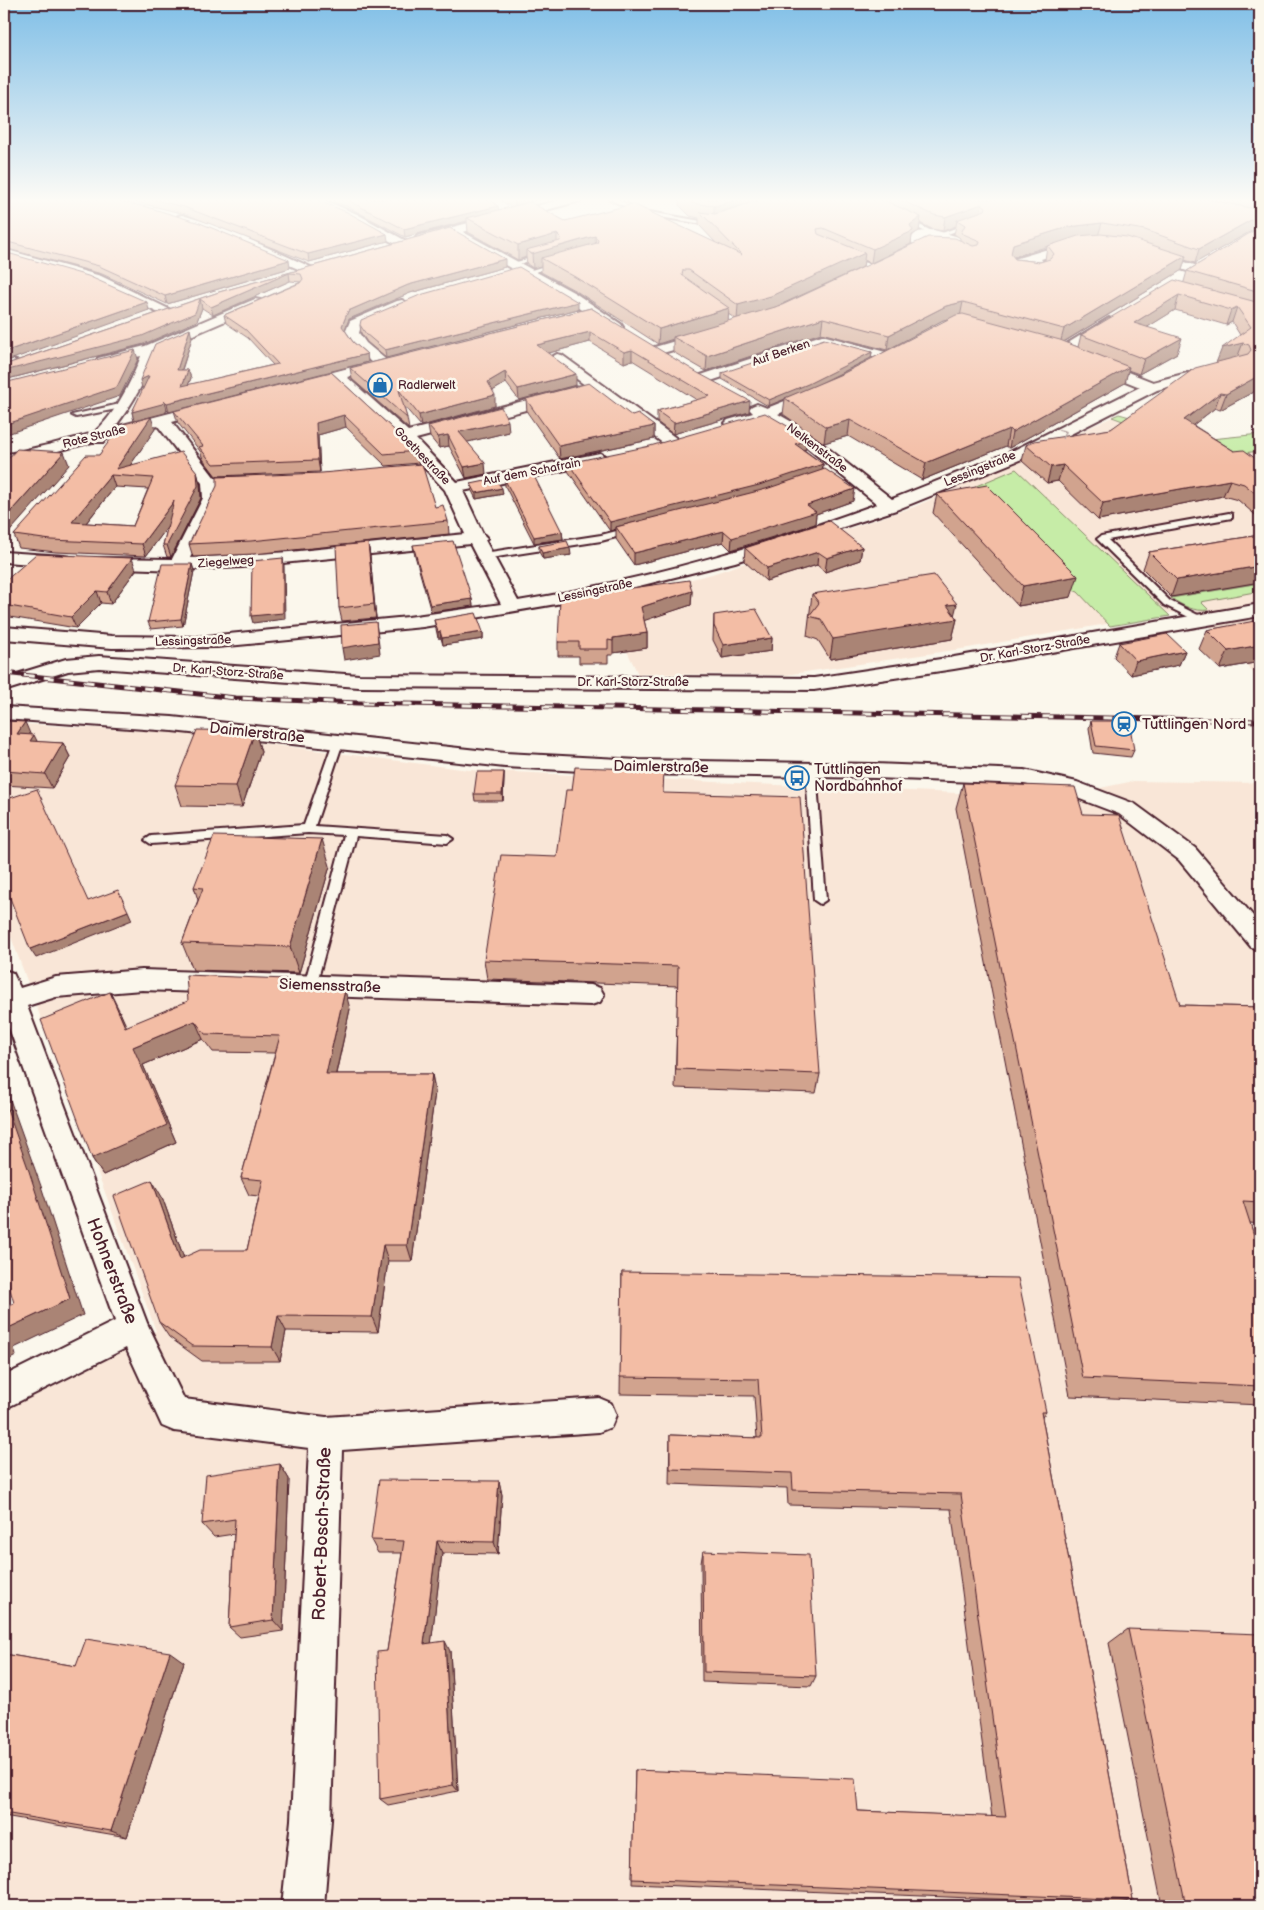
<svg xmlns="http://www.w3.org/2000/svg" width="1264" height="1910" font-family="'Balsamiq Sans',sans-serif">
  <style>
    .built { fill: #f9e6d7 }
    .green { fill: #c6eca7; stroke: #888669 }
    .lines { fill: none; stroke-linecap: round; stroke-linejoin: round }
    .lane-casing { stroke: #4a1f2b; stroke-width: 4 }
    .street-casing { stroke: #4a1f2b; stroke-width: 4 }
    .lane { fill: #fbf7ec; fill-rule: evenodd }
    .street { fill: #fbf7ec; fill-rule: evenodd }
    .rail-casing { stroke: #4a1f2b; stroke-width: 5 }
    .rail { stroke: #fbf7ec; stroke-width: 3; stroke-dasharray: 10; stroke-linecap: butt }
    .wall { fill: #d1a38e; stroke: #4a1f2b; fill-rule: evenodd }
    .shaded-wall { fill: #aa8474; stroke: #4a1f2b }
    .building { fill: #f3bda5; stroke: #4a1f2b; fill-rule: evenodd }
    .oneway { stroke: #ab9695 }
    .labels { text-anchor: middle; dominant-baseline: central; stroke-width: 5; stroke-linejoin: round; paint-order: stroke }
    .far-street-label { font-size: 12px; fill: #4a1f2b; stroke: #fbf7ec }
    .far-poi-label { font-size: 12px; fill: #4a1f2b; stroke: #fbf7ec; text-anchor: start }
    .poi-label { font-size: 15px; fill: #4a1f2b; stroke: #fbf7ec; text-anchor: start }
    .street-label { font-size: 15px; fill: #4a1f2b; stroke: #fbf7ec }
    .near-street-label { font-size: 18px; fill: #4a1f2b; stroke: #fbf7ec }
  </style>
  <rect width="100%" height="100%" fill="#fbf7ec"/>
  <filter id="ink" filterUnits="userSpaceOnUse"><feTurbulence type="fractalNoise" baseFrequency=".02" numOctaves="2"/><feDisplacementMap in="SourceGraphic" scale="10" xChannelSelector="R" yChannelSelector="G"/><feConvolveMatrix kernelMatrix="1 2 1 2 8 2 1 2 1" color-interpolation-filters="sRGB"/></filter>
  <g filter="url(#ink)">
    <path class="built" d="M 1119,414 L 1211,439 L 1260,434 L 1260,679 L 1193,609 L 968,648 L 785,675 L 638,674 L 613,622 L 625,596 L 712,574 L 914,507 L 1031,455 Z
      M 4,723 L 182,733 L 469,770 L 838,788 L 1057,797 L 1134,781 L 1260,783 L 1260,1906 L 4,1906 L 4,1411 L 156,1331 L 4,918 Z"/>
    <path class="green" d="M 1119,414 L 1211,439 L 1260,434 L 1260,451 L 1217,456 L 1112,417 Z
      M 1016,469 L 1170,616 L 1110,626 L 1078,592 L 1065,587 L 977,499 L 976,486 Z
      M 1260,583 L 1260,591 L 1201,602 L 1209,610 C 1194,612 1183,606 1171,598 Z"/>
    <g class="lines">
      <g class="lane-casing">
        <path id="lane" d="M 609,199 L 616,199 L 644,211 L 718,224 L 715,226 L 641,214 Z
          M 905,218 L 936,233 L 937,234 L 932,235 L 903,221 Z
          M 971,222 L 973,225 L 942,236 L 937,235 Z
          M 540,255 L 545,256 L 513,266 L 510,264 Z
          M 847,256 L 877,267 L 878,268 L 873,269 L 845,259 Z
          M 557,262 L 559,265 L 528,274 L 525,272 Z
          M 124,403 L 128,405 L 127,407 L 76,417 L 72,415 Z
          M 1229,513 L 1232,514 L 1232,518 L 1108,540 L 1170,601 L 1204,618 L 1206,620 L 1201,623 L 1164,605 L 1097,539 L 1101,536 Z
          M 632,527 L 635,528 L 635,532 L 601,541 L 484,559 L 480,556 L 484,553 L 601,535 Z
          M 338,739 L 343,742 L 315,826 L 447,835 L 453,839 L 447,843 L 356,836 L 316,986 L 315,989 L 305,989 L 304,986 L 344,835 L 308,833 L 151,844 L 145,840 L 151,836 L 304,825 L 333,742 Z
          M 811,766 L 816,770 L 826,900 L 820,904 L 814,900 L 806,770 Z"/>
      </g>
      <g class="street-casing">
        <path id="street" d="M 306,199 L 321,199 L 357,214 L 410,243 L 404,247 L 400,246 Z
          M 564,199 L 582,199 L 580,201 L 463,232 L 575,293 L 621,324 L 623,327 L 621,330 L 611,330 L 565,299 L 452,235 L 421,243 L 415,239 L 417,236 Z
          M 182,215 L 222,227 L 313,268 L 311,271 L 303,271 L 214,233 L 178,222 L 178,216 Z
          M 934,230 L 959,237 L 961,240 L 954,250 C 940,253 919,252 909,240 L 917,232 ZM 924,238 L 934,238 L 948,242 L 936,244 L 923,240 Z
          M 1078,240 L 1082,241 L 1084,244 L 1082,247 L 1041,259 L 1049,268 C 1040,278 1024,274 1012,271 L 1010,268 L 1011,260 ZM 1029,263 L 1033,267 L 1022,266 L 1022,265 Z
          M 4,249 L 101,276 L 173,311 L 171,314 L 161,314 L 91,282 L 4,257 Z
          M 1151,252 L 1198,266 L 1200,269 L 1194,273 L 1147,259 L 1145,256 Z
          M 255,299 L 260,300 L 262,303 L 260,306 L 156,351 C 146,381 133,403 115,427 L 209,403 L 214,405 L 217,408 L 214,411 L 172,422 L 215,478 L 251,477 L 257,478 L 259,482 L 257,486 L 219,488 L 219,498 L 190,558 L 290,552 L 465,534 L 445,490 L 399,440 L 334,381 L 304,388 L 297,384 L 299,381 L 371,362 L 356,349 L 345,333 L 350,321 L 397,301 L 402,300 L 409,304 L 361,326 L 359,333 L 366,343 L 390,363 L 387,367 L 347,377 L 408,431 L 585,385 L 552,361 L 550,358 L 557,354 L 562,355 L 676,438 L 678,441 L 676,444 L 664,444 L 594,392 L 416,439 L 457,482 L 600,453 L 608,458 L 600,463 L 463,491 L 483,534 L 487,538 L 485,540 L 518,601 C 640,581 761,547 877,504 L 789,433 L 764,419 L 733,428 L 728,426 L 725,423 L 728,420 L 753,413 L 749,409 L 752,406 L 757,404 L 767,408 L 810,391 L 820,391 L 822,394 L 820,397 L 778,414 L 801,427 L 892,499 L 1010,452 L 1140,387 L 1090,367 L 1088,364 L 1090,361 L 1100,361 L 1153,382 L 1210,367 L 1217,371 L 1215,374 L 1157,390 L 1022,459 L 896,510 L 735,562 L 591,598 L 423,627 L 217,647 L 112,648 L 4,639 L 4,627 L 112,636 L 197,637 L 408,617 L 501,604 L 470,544 L 242,567 L 178,570 L 95,567 L 92,563 L 95,559 L 101,558 L 172,559 L 203,498 L 202,483 L 158,426 L 106,439 L 104,442 L 92,442 L 4,465 L 4,455 C 17,452 90,436 96,431 C 116,413 132,380 141,356 L 103,365 L 96,361 L 98,358 L 145,346 Z
          M 1109,318 L 1116,322 L 1114,325 L 1067,354 L 1057,354 L 1055,351 Z
          M 706,332 L 711,333 L 713,336 L 711,339 L 656,355 L 649,351 L 651,348 Z
          M 822,335 L 893,354 L 895,357 L 888,361 L 823,343 L 708,382 L 698,382 L 696,379 L 698,376 Z
          M 4,357 L 19,362 L 21,365 L 14,369 L 4,366 Z
          M 4,552 L 64,556 L 70,557 L 73,561 L 70,565 L 64,566 L 4,562 Z
          M 1260,604 L 1260,616 L 954,669 L 814,690 L 359,687 L 99,668 L 68,671 L 4,691 L 4,678 L 66,659 L 99,656 L 359,675 L 814,678 L 954,657 Z
          M 4,707 L 172,717 L 505,753 L 639,760 L 875,764 L 1024,770 L 1077,782 L 1135,804 L 1195,848 L 1260,924 L 1260,949 L 1251,947 L 1179,860 L 1119,814 L 1064,793 L 1024,784 L 875,778 L 639,774 L 505,767 L 172,731 L 4,719 Z
          M 4,970 L 13,973 L 20,988 L 56,977 L 142,970 L 591,985 L 600,988 L 604,995 L 600,1002 L 591,1005 L 142,990 L 56,997 L 27,1006 L 147,1323 L 184,1399 L 326,1417 L 599,1398 L 611,1403 L 616,1415 L 611,1427 L 599,1432 L 342,1450 L 331,1820 L 324,1906 L 282,1906 L 291,1820 L 309,1448 L 174,1431 L 162,1426 L 126,1348 L 4,1409 L 4,1376 L 115,1321 L 4,1014 Z"/>
      </g>
      <use href="#lane" class="lane"/>
      <use href="#street" class="street"/>
      <g class="rail-casing">
        <path id="rail" d="M 4,673 L 236,698 L 358,703 L 1260,721"/>
      </g>
      <use href="#rail" class="rail"/>
    </g>
    <path class="wall" d="M 4,199 L 290,268 L 167,304 L 102,274 L 4,248 Z
      M 123,199 L 314,199 L 388,241 L 309,262 L 185,214 Z
      M 322,199 L 489,199 L 498,206 L 498,210 L 511,207 L 498,199 L 541,199 L 526,203 L 565,221 L 716,243 L 699,225 L 699,218 L 690,216 L 679,205 L 680,201 L 674,199 L 1260,199 L 1260,226 L 1195,263 L 1185,260 L 1182,270 L 1064,342 L 1078,347 L 1081,335 L 1184,282 L 1187,271 L 1260,227 L 1260,391 L 1257,390 L 1220,410 L 1215,408 L 1193,425 L 1234,451 L 1260,462 L 1260,519 L 1238,500 L 1223,496 L 1098,520 L 1058,481 L 1047,483 L 1022,461 L 1026,445 L 1111,429 L 1217,362 L 1240,335 L 1232,322 L 1226,325 L 1175,310 L 1147,327 L 1177,353 L 1139,374 L 1128,370 L 1125,383 L 1009,448 L 1006,446 L 922,480 L 848,436 L 824,443 L 783,414 L 785,399 L 768,406 L 722,379 L 722,373 L 872,352 L 871,358 L 830,379 L 844,373 L 947,320 L 943,320 L 887,350 L 821,333 L 706,371 L 673,352 L 673,339 L 658,344 L 576,291 L 541,272 L 541,266 L 533,268 L 527,264 L 526,257 L 518,260 L 468,232 L 467,221 L 405,237 L 346,206 ZM 920,223 L 932,229 L 943,231 L 956,226 L 954,234 L 960,238 L 960,240 L 778,306 L 863,267 L 864,260 L 871,263 L 911,244 L 912,235 L 919,231 ZM 1047,246 L 1045,260 L 1040,262 L 1015,259 L 1014,257 ZM 728,314 L 736,319 L 728,321 Z
      M 450,228 L 505,267 L 410,293 L 349,319 L 345,330 L 353,342 L 367,354 L 368,362 L 232,396 L 331,372 L 417,451 L 419,463 L 386,466 L 346,427 L 318,435 L 320,472 L 216,476 L 203,459 L 200,451 L 178,423 L 174,411 L 169,412 L 167,410 L 165,413 L 134,421 L 132,412 L 144,388 L 142,388 L 192,338 L 182,370 L 188,370 L 191,378 L 188,385 L 273,365 L 248,338 L 226,323 L 224,315 L 301,282 L 290,281 L 213,315 L 202,308 L 197,321 L 144,344 L 4,380 L 4,365 L 219,292 Z
      M 591,308 L 749,412 L 673,434 L 657,422 L 657,411 L 697,400 L 632,360 L 624,363 L 590,342 L 548,353 L 576,385 L 519,400 L 506,383 L 492,391 L 495,406 L 421,426 L 403,405 L 407,418 L 409,429 L 352,379 L 350,368 Z
      M 578,309 L 386,358 L 367,342 L 361,333 L 360,325 Z
      M 526,399 L 632,416 L 654,426 L 654,439 L 560,459 L 527,412 Z
      M 428,426 L 509,432 L 467,442 L 486,474 L 466,478 L 449,446 L 439,448 L 430,437 Z
      M 155,429 L 130,465 L 197,472 L 200,484 L 201,498 L 171,557 L 167,557 L 163,545 L 168,526 L 146,556 L 56,552 L 19,548 L 14,535 L 99,455 L 117,436 ZM 115,487 L 148,489 L 133,526 L 86,523 Z
      M 803,449 L 823,464 L 823,469 L 853,501 L 816,514 L 815,524 L 744,547 L 731,550 L 723,542 L 634,565 L 616,539 L 616,529 L 610,531 L 568,471 L 568,463 L 806,449 Z
      M 505,480 L 562,532 L 563,539 L 534,543 L 505,486 Z
      M 471,484 L 503,494 L 476,499 L 472,491 Z
      M 937,494 L 1071,597 L 1018,606 L 933,513 Z
      M 435,507 L 448,521 L 449,534 L 254,554 L 193,557 L 189,544 Z
      M 1260,535 L 1260,582 L 1171,597 L 1143,569 L 1149,552 Z
      M 368,543 L 370,556 L 376,618 L 342,621 L 339,608 Z
      M 413,545 L 472,599 L 473,606 L 431,612 L 414,552 Z
      M 539,546 L 571,555 L 543,559 L 539,552 Z
      M 862,547 L 860,560 L 825,572 L 817,565 L 766,581 L 744,561 L 745,548 Z
      M 192,564 L 194,571 L 183,626 L 151,629 L 148,622 Z
      M 136,570 L 111,604 L 101,603 L 76,628 L 4,616 L 4,582 Z
      M 692,591 L 691,605 L 644,620 L 647,633 L 647,648 L 613,653 L 613,655 L 608,655 L 608,663 L 579,663 L 579,656 L 558,656 L 558,642 Z
      M 812,594 L 954,615 L 957,619 L 952,639 L 830,659 L 818,640 L 807,636 Z
      M 1260,609 L 1260,662 L 1220,669 L 1199,649 L 1207,630 L 1255,622 Z
      M 714,615 L 772,638 L 771,651 L 722,658 L 713,640 Z
      M 434,620 L 483,632 L 483,639 L 443,645 L 441,638 L 438,638 Z
      M 1119,643 L 1185,651 L 1179,665 L 1131,675 L 1114,657 Z
      M 4,721 L 31,735 L 38,742 L 63,743 L 70,757 L 52,788 L 4,785 Z
      M 1091,721 L 1134,750 L 1131,757 L 1093,753 L 1089,728 Z
      M 255,731 L 261,752 L 242,807 L 182,806 L 175,785 Z
      M 504,772 L 504,779 L 503,801 L 475,801 L 474,794 Z
      M 963,783 L 1083,814 L 1180,1005 L 1260,1007 L 1260,1224 L 1250,1223 L 1260,1254 L 1260,1405 L 1070,1396 L 956,808 Z
      M 664,793 L 820,1074 L 816,1093 L 675,1088 L 678,986 L 487,979 L 484,960 L 557,857 Z
      M 330,866 L 299,973 L 193,970 L 182,943 L 198,900 L 194,887 Z
      M 286,979 L 289,989 L 350,1009 L 336,1074 L 432,1074 L 435,1092 L 412,1261 L 388,1261 L 378,1332 L 286,1331 L 280,1361 L 202,1361 L 169,1337 L 159,1322 L 162,1197 L 184,1258 L 247,1250 L 259,1196 L 249,1195 L 241,1178 L 275,1053 L 213,1052 L 203,1039 L 143,1065 L 176,1142 L 103,1175 L 92,1158 L 119,1010 L 126,1027 Z
      M 622,1272 L 1046,1412 L 1042,1417 L 1133,1900 L 1116,1904 L 632,1884 L 635,1770 L 858,1811 L 992,1817 L 951,1509 L 788,1505 L 787,1488 L 669,1484 L 670,1435 L 757,1438 L 754,1396 L 620,1394 Z
      M 280,1464 L 289,1479 L 283,1631 L 240,1637 L 229,1627 L 234,1534 L 214,1537 L 202,1524 Z
      M 499,1481 L 502,1495 L 498,1554 L 442,1553 L 431,1643 L 450,1651 L 458,1791 L 388,1805 L 380,1799 L 387,1651 L 402,1553 L 378,1553 L 371,1540 Z
      M 703,1551 L 816,1676 L 811,1686 L 702,1682 L 701,1563 Z
      M 1128,1629 L 1260,1906 L 1162,1906 L 1109,1643 Z
      M 4,1654 L 76,1666 L 184,1662 L 127,1837 L 4,1816 Z"/>
    <path class="shaded-wall" d="M 515,199 L 541,199 L 518,205 L 515,209 L 515,202 L 514,201 Z
      M 741,199 L 784,199 L 714,220 L 714,206 Z
      M 982,204 L 979,217 L 957,220 L 956,226 L 943,231 L 945,217 Z
      M 498,206 L 499,213 L 467,218 L 467,221 L 405,237 L 404,229 Z
      M 1260,215 L 1260,226 L 1195,263 L 1199,249 Z
      M 921,217 L 919,231 L 912,235 L 911,244 L 871,263 L 873,249 Z
      M 1102,223 L 1098,236 L 1065,241 L 1010,258 L 1013,244 L 1068,227 Z
      M 387,234 L 388,241 L 309,262 L 308,254 Z
      M 557,234 L 557,247 L 595,236 L 596,250 L 541,258 L 541,266 L 533,268 L 532,254 L 526,250 L 526,257 L 518,260 L 518,245 Z
      M 865,253 L 863,267 L 769,310 L 737,320 L 738,305 Z
      M 1186,256 L 1182,270 L 1060,344 L 1064,329 Z
      M 505,259 L 505,267 L 410,293 L 349,319 L 343,334 L 342,326 L 348,311 L 408,285 Z
      M 289,260 L 290,268 L 167,304 L 165,296 Z
      M 289,273 L 290,281 L 213,315 L 211,307 Z
      M 1179,295 L 1175,310 L 1130,338 L 1134,323 Z
      M 200,299 L 202,308 L 197,321 L 144,344 L 4,380 L 4,371 Z
      M 147,302 L 149,310 L 4,362 L 4,352 Z
      M 578,302 L 578,309 L 386,358 L 385,350 Z
      M 963,302 L 960,317 L 943,320 L 887,350 L 889,335 L 946,306 Z
      M 1237,307 L 1232,322 L 1226,325 L 1231,310 Z
      M 729,308 L 728,323 L 673,337 L 673,339 L 658,344 L 659,329 Z
      M 823,318 L 821,333 L 706,371 L 707,356 Z
      M 190,329 L 192,338 L 179,378 L 177,370 Z
      M 590,332 L 590,342 L 538,356 L 537,345 Z
      M 1182,338 L 1177,353 L 1139,374 L 1144,359 Z
      M 1243,343 L 1237,358 L 1216,363 L 1222,348 Z
      M 135,350 L 138,359 L 120,396 L 4,435 L 4,425 Z
      M 632,350 L 632,360 L 624,363 L 624,352 Z
      M 872,352 L 871,358 L 807,390 L 785,398 L 785,399 L 768,406 L 769,400 Z
      M 367,354 L 368,362 L 169,412 L 167,403 Z
      M 1129,367 L 1125,383 L 1009,448 L 1012,432 Z
      M 188,370 L 191,378 L 184,395 L 182,386 Z
      M 505,372 L 506,383 L 489,393 L 488,382 Z
      M 576,374 L 576,385 L 519,400 L 518,389 Z
      M 1260,375 L 1260,380 L 1257,390 L 1220,410 L 1226,394 Z
      M 149,376 L 152,385 L 142,388 L 140,380 Z
      M 1220,393 L 1215,408 L 1179,436 L 1184,420 Z
      M 495,395 L 495,406 L 421,426 L 419,415 Z
      M 165,401 L 167,410 L 165,413 L 134,421 L 132,412 Z
      M 750,401 L 749,412 L 673,434 L 674,423 Z
      M 344,415 L 346,427 L 318,435 L 320,472 L 318,460 L 316,423 Z
      M 151,417 L 155,429 L 123,476 L 116,469 Z
      M 850,420 L 848,436 L 824,443 L 826,427 Z
      M 508,421 L 509,432 L 460,444 L 459,432 Z
      M 654,426 L 654,439 L 560,459 L 559,446 Z
      M 1009,429 L 1006,446 L 922,480 L 926,463 Z
      M 448,435 L 449,446 L 439,448 L 438,437 Z
      M 806,441 L 806,449 L 794,452 L 795,444 Z
      M 64,452 L 69,465 L 4,538 L 4,519 Z
      M 485,463 L 486,474 L 466,478 L 464,467 Z
      M 823,464 L 822,472 L 758,493 L 616,527 L 616,529 L 610,531 L 610,522 Z
      M 1063,465 L 1058,481 L 1047,483 L 1051,467 Z
      M 197,472 L 200,484 L 201,498 L 171,557 L 167,545 Z
      M 111,475 L 115,487 L 77,534 L 72,522 Z
      M 1230,480 L 1223,496 L 1098,520 L 1103,503 Z
      M 502,488 L 503,494 L 476,499 L 476,493 Z
      M 855,489 L 853,501 L 816,514 L 815,524 L 731,550 L 732,538 L 807,505 Z
      M 174,501 L 178,513 L 146,556 L 142,544 Z
      M 724,531 L 723,542 L 634,565 L 634,553 Z
      M 562,532 L 563,539 L 534,543 L 534,537 Z
      M 368,543 L 370,556 L 376,618 L 374,604 Z
      M 862,547 L 860,560 L 825,572 L 827,558 Z
      M 570,548 L 571,555 L 543,559 L 542,553 Z
      M 818,552 L 817,565 L 766,581 L 767,568 Z
      M 132,558 L 136,570 L 111,604 L 107,592 Z
      M 283,558 L 284,565 L 285,619 L 253,623 L 251,616 Z
      M 192,564 L 194,571 L 183,626 L 181,619 Z
      M 1260,566 L 1260,582 L 1171,597 L 1177,580 Z
      M 1078,576 L 1071,597 L 1018,606 L 1023,586 Z
      M 97,591 L 101,603 L 76,628 L 71,617 Z
      M 692,591 L 691,605 L 640,622 L 641,607 Z
      M 472,599 L 473,606 L 431,612 L 430,605 Z
      M 957,604 L 953,620 L 957,619 L 952,639 L 830,659 L 833,639 L 947,605 Z
      M 376,622 L 380,654 L 344,660 L 342,648 Z
      M 440,631 L 441,638 L 438,638 L 438,632 Z
      M 483,632 L 483,639 L 443,645 L 442,638 Z
      M 647,633 L 647,648 L 613,653 L 613,638 Z
      M 772,638 L 771,651 L 722,658 L 723,645 Z
      M 1260,645 L 1260,662 L 1220,669 L 1228,651 Z
      M 1185,651 L 1179,665 L 1131,675 L 1136,661 Z
      M 25,722 L 31,736 L 17,734 Z
      M 255,731 L 261,752 L 242,807 L 236,786 Z
      M 34,735 L 41,749 L 30,741 Z
      M 63,743 L 70,757 L 52,788 L 45,774 Z
      M 504,772 L 504,779 L 503,801 L 502,794 Z
      M 322,839 L 330,866 L 299,973 L 290,947 Z
      M 128,911 L 132,920 L 36,958 L 30,949 Z
      M 286,979 L 292,997 L 283,989 Z
      M 345,990 L 350,1009 L 332,1091 L 326,1074 Z
      M 110,992 L 119,1010 L 135,1045 L 125,1027 Z
      M 195,1021 L 203,1039 L 143,1065 L 176,1142 L 103,1175 L 92,1158 L 133,1047 Z
      M 432,1074 L 435,1092 L 412,1261 L 407,1245 Z
      M 4,1083 L 42,1189 L 83,1315 L 14,1348 L 16,1356 L 4,1362 L 4,1330 L 70,1299 L 4,1100 Z
      M 152,1180 L 162,1197 L 190,1275 L 180,1259 Z
      M 383,1245 L 388,1261 L 378,1332 L 372,1317 Z
      M 278,1316 L 286,1331 L 280,1361 L 272,1347 Z
      M 280,1464 L 289,1479 L 283,1631 L 273,1620 Z
      M 499,1481 L 502,1495 L 498,1554 L 494,1542 Z
      M 437,1541 L 442,1553 L 430,1654 L 424,1644 Z
      M 445,1641 L 450,1651 L 458,1791 L 453,1785 Z
      M 170,1652 L 184,1662 L 127,1837 L 111,1831 Z"/>
    <path class="building" d="M 4,199 L 109,199 L 147,207 L 200,223 L 289,260 L 165,296 L 99,266 L 4,241 Z
      M 151,199 L 314,199 L 347,212 L 387,234 L 308,254 L 184,207 Z
      M 345,199 L 489,199 L 498,206 L 404,229 Z
      M 510,199 L 515,199 L 514,199 L 517,201 L 515,202 Z
      M 687,199 L 741,199 L 714,206 L 691,203 Z
      M 763,199 L 881,199 L 921,217 L 910,225 L 913,231 L 873,249 L 823,228 L 817,229 L 818,234 L 865,253 L 771,296 L 738,305 L 689,270 L 683,270 L 682,275 L 729,308 L 659,329 L 575,277 L 541,258 L 597,243 L 598,240 L 595,236 L 532,254 L 526,250 L 560,241 L 561,238 L 557,234 L 518,245 L 467,218 L 530,202 L 565,221 L 633,204 L 742,255 L 700,212 L 715,214 Z
      M 898,199 L 1206,199 L 1260,210 L 1260,215 L 1199,249 L 1145,230 L 1102,223 L 1068,227 L 1013,244 L 1011,254 L 1015,259 L 1040,262 L 1050,259 L 1054,254 L 1048,246 L 1078,236 L 1101,234 L 1127,237 L 1186,256 L 1064,329 L 963,302 L 946,306 L 889,335 L 823,318 L 707,356 L 673,337 L 782,305 L 928,237 L 955,238 L 973,246 L 979,245 L 980,241 L 961,233 L 965,225 L 957,220 L 985,210 L 986,207 L 982,204 L 945,217 L 934,215 Z
      M 1260,227 L 1260,292 L 1187,271 Z
      M 450,228 L 505,259 L 408,285 L 348,311 L 342,326 L 353,342 L 367,354 L 167,403 L 165,401 L 162,404 L 132,412 L 149,376 L 140,380 L 155,344 L 190,329 L 177,370 L 188,370 L 182,386 L 278,364 L 246,330 L 224,315 L 300,283 L 303,279 L 301,274 L 289,273 L 211,307 L 200,299 L 195,313 L 142,336 L 4,371 L 4,365 L 219,292 Z
      M 4,252 L 88,276 L 147,302 L 4,352 Z
      M 519,267 L 578,302 L 385,350 L 366,334 L 360,325 L 361,320 L 420,295 Z
      M 1174,280 L 1260,303 L 1260,375 L 1226,394 L 1220,393 L 1184,420 L 1234,451 L 1244,450 L 1260,462 L 1260,497 L 1244,484 L 1230,480 L 1103,503 L 1063,465 L 1051,467 L 1026,445 L 1034,441 L 1111,429 L 1195,368 L 1248,354 L 1251,350 L 1249,345 L 1243,343 L 1222,348 L 1251,327 L 1237,307 L 1231,310 L 1179,295 L 1134,323 L 1182,338 L 1144,359 L 1081,335 Z
      M 591,308 L 698,373 L 750,401 L 674,423 L 657,411 L 710,396 L 632,350 L 624,352 L 590,332 L 537,345 L 576,374 L 518,389 L 505,372 L 488,382 L 495,395 L 419,415 L 399,390 L 407,418 L 350,368 Z
      M 963,314 L 1060,340 L 1129,367 L 1012,432 L 1009,429 L 926,463 L 850,420 L 826,427 L 785,398 L 844,373 L 956,315 Z
      M 824,339 L 872,352 L 808,384 L 769,400 L 722,373 Z
      M 135,350 L 117,387 L 4,425 L 4,383 Z
      M 331,372 L 417,451 L 384,454 L 344,415 L 316,423 L 318,460 L 213,464 L 199,447 L 203,446 L 174,411 Z
      M 589,383 L 632,416 L 638,414 L 654,426 L 559,446 L 526,399 Z
      M 501,407 L 508,421 L 459,432 L 485,463 L 464,467 L 448,435 L 438,437 L 428,426 Z
      M 765,413 L 789,427 L 806,441 L 795,444 L 823,464 L 759,485 L 610,522 L 568,463 L 650,446 Z
      M 151,417 L 116,469 L 181,452 L 197,472 L 198,486 L 167,545 L 163,545 L 174,501 L 142,544 L 51,540 L 14,535 L 86,455 L 99,455 L 113,436 L 117,436 L 124,424 ZM 111,475 L 153,478 L 133,526 L 72,522 Z
      M 17,449 L 64,452 L 4,519 L 4,463 Z
      M 422,464 L 435,507 L 443,505 L 448,521 L 251,541 L 189,544 L 217,486 L 217,477 L 322,473 Z
      M 825,469 L 855,489 L 807,505 L 816,512 L 732,538 L 724,531 L 634,553 L 616,527 L 766,489 Z
      M 533,474 L 562,532 L 534,537 L 505,480 Z
      M 495,479 L 502,488 L 476,493 L 471,484 Z
      M 987,485 L 1078,576 L 1023,586 L 937,494 Z
      M 829,521 L 862,547 L 827,558 L 818,552 L 767,568 L 745,548 Z
      M 1260,535 L 1260,566 L 1177,580 L 1149,552 Z
      M 453,541 L 472,599 L 430,605 L 413,545 Z
      M 567,541 L 570,548 L 542,553 L 539,546 Z
      M 368,543 L 374,604 L 339,608 L 336,546 Z
      M 36,554 L 132,558 L 107,592 L 97,591 L 71,617 L 4,605 L 4,582 Z
      M 283,558 L 283,613 L 251,616 L 252,561 Z
      M 162,564 L 192,564 L 181,619 L 148,622 Z
      M 934,575 L 957,604 L 947,605 L 957,619 L 833,639 L 821,619 L 809,616 L 819,603 L 812,594 Z
      M 689,580 L 692,591 L 641,607 L 647,633 L 613,638 L 613,641 L 608,640 L 608,649 L 579,649 L 579,642 L 558,642 L 560,598 Z
      M 756,609 L 772,638 L 723,645 L 714,626 L 714,615 Z
      M 476,613 L 483,632 L 442,638 L 440,631 L 438,632 L 434,620 Z
      M 1260,620 L 1260,645 L 1228,651 L 1207,630 Z
      M 376,622 L 378,642 L 342,648 L 341,625 Z
      M 1167,634 L 1185,651 L 1136,661 L 1119,643 Z
      M 4,721 L 25,722 L 17,734 L 34,735 L 30,741 L 63,743 L 45,774 L 4,771 Z
      M 1091,721 L 1129,721 L 1134,750 L 1096,746 Z
      M 197,730 L 255,731 L 236,786 L 175,785 Z
      M 575,767 L 664,770 L 663,793 L 800,797 L 820,1074 L 676,1069 L 678,966 L 484,960 L 501,855 L 557,857 L 566,790 L 572,790 Z
      M 477,772 L 504,772 L 502,794 L 474,794 Z
      M 963,783 L 1075,787 L 1083,814 L 1119,815 L 1180,1005 L 1260,1007 L 1260,1202 L 1243,1201 L 1260,1254 L 1260,1386 L 1083,1378 Z
      M 37,789 L 88,901 L 118,890 L 128,911 L 30,949 L 4,883 L 4,800 Z
      M 214,836 L 322,839 L 290,947 L 182,943 L 203,888 L 194,887 Z
      M 186,975 L 286,979 L 283,989 L 345,990 L 326,1074 L 432,1074 L 407,1245 L 383,1245 L 372,1317 L 278,1316 L 272,1347 L 192,1346 L 159,1322 L 114,1196 L 152,1180 L 180,1259 L 200,1250 L 247,1250 L 263,1180 L 241,1178 L 280,1036 L 205,1034 L 195,1021 L 133,1047 L 167,1125 L 92,1158 L 41,1020 L 110,992 L 125,1027 L 188,1001 Z
      M 4,1100 L 29,1171 L 70,1299 L 4,1330 L 4,1307 L 14,1303 L 4,1269 Z
      M 622,1272 L 1018,1278 L 1046,1412 L 1041,1412 L 1133,1900 L 632,1879 L 635,1770 L 855,1779 L 858,1811 L 1006,1817 L 961,1494 L 793,1490 L 792,1473 L 670,1469 L 670,1435 L 762,1438 L 758,1379 L 620,1377 Z
      M 280,1464 L 273,1620 L 229,1627 L 235,1519 L 202,1524 L 206,1475 Z
      M 379,1480 L 499,1481 L 494,1542 L 437,1541 L 424,1644 L 445,1641 L 453,1785 L 380,1799 L 377,1652 L 387,1651 L 404,1541 L 371,1540 Z
      M 703,1551 L 809,1555 L 816,1676 L 704,1672 Z
      M 1128,1629 L 1260,1634 L 1260,1906 L 1186,1906 Z
      M 86,1639 L 170,1652 L 111,1831 L 4,1813 L 4,1654 L 76,1666 Z"/>
    <defs><path id="oneway-chevron" d="M-2-3.5L2.5 0L-2 3.5" fill="none" stroke-width="1.6" stroke-linecap="round" stroke-linejoin="round" transform="scale(1.25)"/></defs>
    <use class="oneway" href="#oneway-chevron" transform="translate(1063 433) rotate(-25)"/>
  </g>
  <linearGradient id="sky" x2="0" y2="1"><stop stop-color="#80bfe7"/><stop offset="0.43" stop-color="#fdfbf6"/><stop offset="1" stop-color="#fdfbf6" stop-opacity="0"/></linearGradient>
  <rect width="1264" height="466" fill="url(#sky)"/>
  <defs>
    <g id="shop-ring" transform="scale(1.25)"><circle r="9.5" fill="#fbf7ec" stroke="#1f6fb2" stroke-width="1.5"/><path d="M-5-2.5h2.3a2.7 3.5 0 0 1 5.4 0H5L5.5 6h-11ZM-1.5-2.5h3a1.5 2.3 0 0 0-3 0Z" fill="#1f6fb2"/></g>
    <g id="station-ring" transform="scale(1.25)"><circle r="9.5" fill="#fbf7ec" stroke="#1f6fb2" stroke-width="1.5"/><path d="M-3-6H3Q5-6 5-4V2Q5 4 3 4L4.5 6H3L1.5 4h-3L-3 6H-4.5L-3 4Q-5 4-5 2V-4Q-5-6-3-6ZM-3.5-4v3h7v-3ZM-3.5 1v1.5H-2V1ZM2 1v1.5H3.5V1Z" fill="#1f6fb2"/></g>
    <g id="bus-ring" transform="scale(1.25)"><circle r="9.5" fill="#fbf7ec" stroke="#1f6fb2" stroke-width="1.5"/><path d="M-5-6H5V4H4V6H2V4H-2V6H-4V4H-5ZM-3.5-4V0h7V-4ZM-3.5 1.2v1.5H-2V1.2ZM2 1.2v1.5H3.5V1.2Z" fill="#1f6fb2"/></g>
  </defs>
  <g fill-rule="evenodd">
    <use href="#shop-ring" x="380" y="385"/>
    <use href="#station-ring" x="1124" y="724"/>
    <use href="#bus-ring" x="797" y="778"/>
  </g>
  <g class="labels">
    <g class="far-street-label">
      <text transform="translate(781 353) rotate(-19)">Auf Berken</text>
      <text transform="translate(94 437) rotate(-14)">Rote Straße</text>
      <text transform="translate(817 448) rotate(37)">Nelkenstraße</text>
      <text transform="translate(422 456) rotate(46)">Goethestraße</text>
      <text transform="translate(980 469) rotate(-22)">Lessingstraße</text>
      <text transform="translate(532 472) rotate(-11)">Auf dem Schafrain</text>
      <text transform="translate(226 562) rotate(-4)">Ziegelweg</text>
      <text transform="translate(595 591) rotate(-12)">Lessingstraße</text>
      <text transform="translate(193 641) rotate(-2)">Lessingstraße</text>
      <text transform="translate(1035 649) rotate(-10)">Dr. Karl-Storz-Straße</text>
      <text transform="translate(228 672) rotate(4)">Dr. Karl-Storz-Straße</text>
      <text x="633" y="682">Dr. Karl-Storz-Straße</text>
    </g>
    <g class="far-poi-label">
      <text x="398" y="385">Radlerwelt</text>
    </g>
    <g class="poi-label">
      <text x="1142" y="724">Tuttlingen Nord</text>
      <text x="814" y="769">Tuttlingen<tspan x="814" dy="17">Nordbahnhof</tspan></text>
    </g>
    <g class="street-label">
      <text transform="translate(257 733) rotate(6)">Daimlerstraße</text>
      <text transform="translate(661 767) rotate(1)">Daimlerstraße</text>
      <text transform="translate(330 986) rotate(2)">Siemensstraße</text>
    </g>
    <g class="near-street-label">
      <text transform="translate(112 1271) rotate(69)">Hohnerstraße</text>
      <text transform="translate(322 1534) rotate(-88)">Robert-Bosch-Straße</text>
    </g>
  </g>
  <rect width="1264" height="1910" fill="none" stroke="#fbf7ec" stroke-width="20"/>
  <rect x="10" y="10" width="1244" height="1890" fill="none" stroke="#4a1f2b" stroke-width="2" filter="url(#ink)"/>
</svg>
